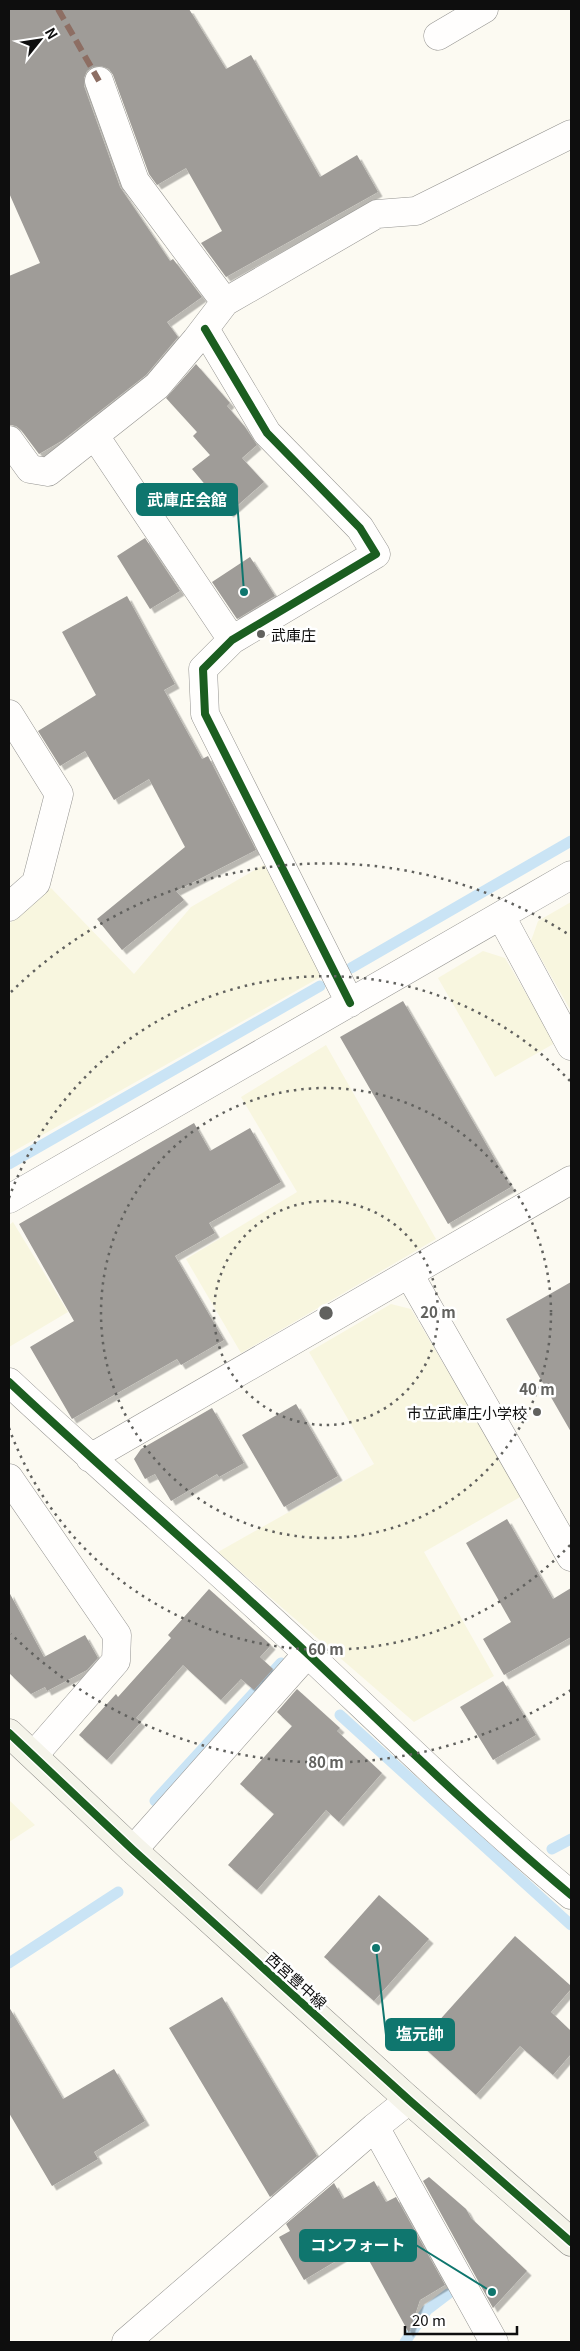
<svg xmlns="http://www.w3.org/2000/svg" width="580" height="2351" font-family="Georgia,'Noto Sans JP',serif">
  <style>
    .farmland { fill: #f8f6df }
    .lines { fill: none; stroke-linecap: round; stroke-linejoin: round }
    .stream { stroke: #cae4f5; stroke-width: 11 }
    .building { fill: #9f9c98; filter: url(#shadow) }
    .street-casing { stroke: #959491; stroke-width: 29 }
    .secondary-casing { stroke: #8c8b87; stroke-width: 29 }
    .street { stroke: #fffefd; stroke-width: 28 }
    .secondary { stroke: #f5f4ea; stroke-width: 28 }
    .quiet { stroke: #8d6e63; stroke-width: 6; stroke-dasharray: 12 6; stroke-linecap: butt }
    .cycleway-casing { stroke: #fff; stroke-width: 11 }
    .cycleway { stroke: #1b5e20; stroke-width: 8 }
    .ring { fill: none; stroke: #61615e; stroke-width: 2.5; stroke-dasharray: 2.5 5 }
    .poi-dot { fill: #61615e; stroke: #fff; stroke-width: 2 }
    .labels { text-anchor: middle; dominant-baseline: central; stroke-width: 5; stroke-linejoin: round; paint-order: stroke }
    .poi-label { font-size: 15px; fill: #0e0e0e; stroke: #fff; text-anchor: start }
    .street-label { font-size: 15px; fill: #0e0e0e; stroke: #fff }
    .centre { fill: #61615e; stroke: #fff; stroke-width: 2.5 }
    .ring-label { font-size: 15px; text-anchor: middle; font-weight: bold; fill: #61615e; stroke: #fff; stroke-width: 5; stroke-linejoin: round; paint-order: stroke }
    .leader { fill: none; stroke: #0f766e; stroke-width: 2 }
    .callout-dot { fill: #0f766e; stroke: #fff; stroke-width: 2 }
    .callout { fill: #0f766e; stroke: #0f766e; stroke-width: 2 }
    .callout-label { font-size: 16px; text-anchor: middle; font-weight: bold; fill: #fff }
  </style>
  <defs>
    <filter id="shadow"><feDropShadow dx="4.5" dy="4.5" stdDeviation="0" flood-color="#0004"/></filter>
  </defs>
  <rect width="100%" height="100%" fill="#fcfaf2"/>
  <path class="farmland" d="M 267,863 L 324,975 L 9,1154 L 9,924 L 51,888 L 134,974 L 191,907 Z
    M 571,902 L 571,1011 L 531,941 L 538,921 Z
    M 483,951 L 505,958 L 555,1043 L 495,1077 L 438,978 Z
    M 326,1045 L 436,1239 L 241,1353 L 186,1259 L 297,1192 L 241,1097 Z
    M 13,1222 L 68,1312 L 9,1347 L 9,1225 Z
    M 391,1304 L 411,1309 L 522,1496 L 424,1552 L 494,1676 L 414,1722 L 218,1552 L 374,1464 L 309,1352 Z
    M 9,1800 L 35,1825 L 9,1842 Z"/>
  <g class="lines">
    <path class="stream" d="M 351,968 L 571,841
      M 9,1164 L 320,986
      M 340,1715 L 571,1925
      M 155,1801 L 281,1663
      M 552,1849 L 571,1839
      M 9,1963 L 118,1892
      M 405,2342 L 427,2310 L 448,2294"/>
  </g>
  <path class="building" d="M 9,9 L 189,9 L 226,69 L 251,55 L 320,177 L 357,155 L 378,192 L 226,277 L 201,243 L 222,231 L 186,168 L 157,185 L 149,174 L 113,75 L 109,69 L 101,66 L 93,67 L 87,71 L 84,78 L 84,86 L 120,187 L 170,261 L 173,259 L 202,297 L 167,322 L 178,337 L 146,375 L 63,440 L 39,454 L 21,430 L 16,426 L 9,425 L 9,276 L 40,263 L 9,193 Z
    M 196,364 L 230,403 L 227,406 L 245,427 L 257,445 L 242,458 L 264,482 L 229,513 L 192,469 L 210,455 L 193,436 L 197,432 L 166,398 Z
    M 145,538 L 180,591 L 150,609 L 117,556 Z
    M 250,557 L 275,596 L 237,619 L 212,582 Z
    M 127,596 L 175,684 L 164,690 L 202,759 L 208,756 L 256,850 L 176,891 L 184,900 L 122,950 L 97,919 L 185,847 L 149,779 L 114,800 L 85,751 L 60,766 L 38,731 L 96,695 L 62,632 Z
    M 403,1001 L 511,1187 L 448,1224 L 340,1037 Z
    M 194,1123 L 210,1151 L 250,1128 L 281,1182 L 209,1223 L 215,1233 L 175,1256 L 224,1340 L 181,1365 L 177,1359 L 72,1419 L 30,1347 L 74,1321 L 19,1224 Z
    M 571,1282 L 571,1432 L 506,1319 Z
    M 296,1404 L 338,1476 L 284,1507 L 242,1435 Z
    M 212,1408 L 244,1463 L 219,1477 L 217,1474 L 171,1501 L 155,1474 L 145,1479 L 134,1459 L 141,1449 Z
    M 507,1519 L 553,1599 L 571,1588 L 571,1637 L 504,1675 L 483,1639 L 511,1622 L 466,1543 Z
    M 209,1589 L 271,1645 L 260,1657 L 273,1669 L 254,1690 L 241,1679 L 221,1700 L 183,1665 L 136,1718 L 141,1722 L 107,1760 L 79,1735 L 116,1694 L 118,1697 L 171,1638 L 168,1635 Z
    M 9,1592 L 44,1657 L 85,1635 L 98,1658 L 87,1670 L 47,1691 L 45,1687 L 31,1694 L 9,1673 Z
    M 503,1681 L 536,1735 L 493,1760 L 460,1707 Z
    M 297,1689 L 340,1728 L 337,1731 L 382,1773 L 339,1822 L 326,1810 L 257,1890 L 228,1865 L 274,1814 L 240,1784 L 292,1726 L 277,1712 Z
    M 379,1895 L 429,1939 L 374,2001 L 324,1957 Z
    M 515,1936 L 571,1986 L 571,1989 L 551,2012 L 571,2031 L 571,2054 L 553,2075 L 520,2046 L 476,2095 L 419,2043 Z
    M 222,1997 L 317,2156 L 270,2197 L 169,2028 Z
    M 9,2007 L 63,2099 L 114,2069 L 145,2121 L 94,2152 L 98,2159 L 52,2186 L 9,2113 Z
    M 429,2177 L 466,2209 L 471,2218 L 527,2271 L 493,2308 L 423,2181 Z
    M 374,2181 L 386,2202 L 396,2197 L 445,2285 L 420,2300 L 409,2333 L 361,2246 L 304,2280 L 279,2237 L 290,2231 L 286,2224 L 334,2183 L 343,2199 Z"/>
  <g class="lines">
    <g class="street-casing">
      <path id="street" d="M 438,36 L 484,9
        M 99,81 L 135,181 L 225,302
        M 205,329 L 267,433 L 360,528 L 376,554 L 232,640 L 203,669 L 205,714 L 350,1003
        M 95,436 L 232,640
        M 9,440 L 30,469 L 48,472 L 157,386 L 196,340 L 225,302 L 377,214 L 416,211 L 571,134
        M 9,714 L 59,794 L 36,883 L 9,907
        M 501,916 L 571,1046
        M 9,1199 L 571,875
        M 409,1274 L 571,1557
        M 9,1382 C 107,1474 210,1562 309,1655 C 395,1736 480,1819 571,1895
        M 90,1458 L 571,1180
        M 9,1478 L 117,1635 L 116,1661 L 34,1755
        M 133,1850 L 308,1653
        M 375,2127 L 494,2342
        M 126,2342 L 375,2127 L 409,2100"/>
    </g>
    <g class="secondary-casing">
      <path id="secondary" d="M 9,1733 L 133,1850 L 409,2100 L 571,2242"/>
    </g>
    <use href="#street" class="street"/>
    <use href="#secondary" class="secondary"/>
    <path class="quiet" d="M 58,9 L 99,81"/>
    <g class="cycleway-casing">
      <path id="cycleway" d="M 205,329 L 267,433 L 360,528 L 376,554 L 232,640 L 203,669 L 205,714 L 350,1003
        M 9,1382 C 107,1474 210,1562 309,1655 C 395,1736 480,1819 571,1895
        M 9,1733 L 133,1850 L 409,2100 L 571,2242"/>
    </g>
    <use href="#cycleway" class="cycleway"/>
  </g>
  <g class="ring">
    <circle cx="326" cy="1313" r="112"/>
    <circle cx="326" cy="1313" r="225"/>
    <path d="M570 1545A337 337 0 0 1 9 1428M9 1198A337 337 0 0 1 570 1081"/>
    <path d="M571 1690A450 450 0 0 1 11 1634M11 992A450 450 0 0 1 571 936"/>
  </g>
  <g class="poi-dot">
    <circle cx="261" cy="634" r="5"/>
    <circle cx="537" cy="1412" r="5"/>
  </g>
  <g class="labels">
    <g class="poi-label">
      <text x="271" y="634">武庫庄</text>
      <text x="527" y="1412" text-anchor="end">市立武庫庄小学校</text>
    </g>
    <g class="street-label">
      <text transform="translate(297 1980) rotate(42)">西宮豊中線</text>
    </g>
  </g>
  <circle cx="326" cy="1313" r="8" class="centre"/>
  <g class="ring-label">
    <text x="438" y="1318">20 m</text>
    <text x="537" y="1395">40 m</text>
    <text x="326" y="1655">60 m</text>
    <text x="326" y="1768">80 m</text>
  </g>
  <path class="leader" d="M244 592L237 500M376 1948L386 2035M492 2292L416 2245"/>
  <g class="callout-dot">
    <circle cx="244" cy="592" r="5"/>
    <circle cx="376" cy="1948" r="5"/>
    <circle cx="492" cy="2292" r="5"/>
  </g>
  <g class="callout">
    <rect x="137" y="484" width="100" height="31" rx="5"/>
    <rect x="386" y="2019" width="68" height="31" rx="5"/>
    <rect x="300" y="2230" width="116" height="31" rx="5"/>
  </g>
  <g class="callout-label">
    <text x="187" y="506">武庫庄会館</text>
    <text x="420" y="2040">塩元帥</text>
    <text x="358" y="2251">コンフォート</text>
  </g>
  <rect width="580" height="2351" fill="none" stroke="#0e0e0e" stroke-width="20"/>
  <g transform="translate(40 40) rotate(60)" stroke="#ffffff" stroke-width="4" paint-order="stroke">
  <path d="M0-4L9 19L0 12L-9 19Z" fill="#0e0e0e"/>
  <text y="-8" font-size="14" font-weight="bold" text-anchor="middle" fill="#0e0e0e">N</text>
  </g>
  <path d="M405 2326v8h112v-8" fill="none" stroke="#0e0e0e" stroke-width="2.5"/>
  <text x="412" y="2326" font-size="15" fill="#0e0e0e" stroke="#ffffff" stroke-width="4" paint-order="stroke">20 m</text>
</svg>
